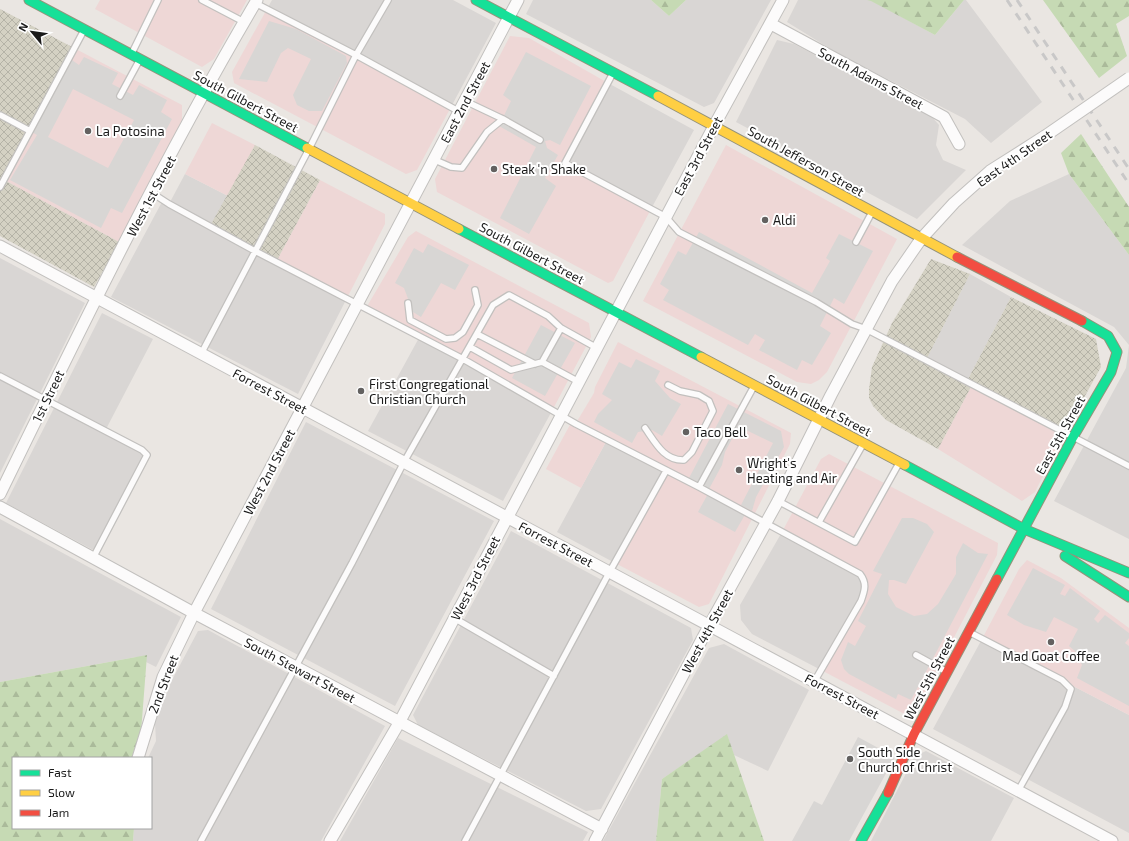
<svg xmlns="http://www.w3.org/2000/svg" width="1129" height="841" font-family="'Exo 2',sans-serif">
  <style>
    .residential { fill: #d9d6d4 }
    .commercial { fill: #eed7d6 }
    .construction { fill: url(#construction-cross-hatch) }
    .forest { fill: url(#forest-firs) }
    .parking { fill: #d8d6d4; fill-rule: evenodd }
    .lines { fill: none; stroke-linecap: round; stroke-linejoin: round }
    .lane-casing { stroke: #c2c0be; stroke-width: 8 }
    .street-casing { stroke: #c2c0be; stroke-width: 13 }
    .fast-casing { stroke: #94927a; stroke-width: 11 }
    .slow-casing { stroke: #94927a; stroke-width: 11 }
    .jam-casing { stroke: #94927a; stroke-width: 11 }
    .lane { stroke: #fcfbfb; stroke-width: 5.5 }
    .street { stroke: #fcfbfb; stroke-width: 11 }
    .fast { stroke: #16e098; stroke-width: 9 }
    .slow { stroke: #ffcf43; stroke-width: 9 }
    .jam { stroke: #f24e42; stroke-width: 9 }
    .rail { stroke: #c9c8c8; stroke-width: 3; stroke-dasharray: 8 8; stroke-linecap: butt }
    .street-bridge-casing { stroke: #c2c0be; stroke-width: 13; stroke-linecap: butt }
    .street-bridge { stroke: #fcfbfb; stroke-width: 11 }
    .poi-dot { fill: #636160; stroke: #fff; stroke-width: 1.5 }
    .labels { text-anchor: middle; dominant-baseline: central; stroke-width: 4; stroke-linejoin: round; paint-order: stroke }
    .street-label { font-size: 13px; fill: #1a1a1a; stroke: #fff }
    .poi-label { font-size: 13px; fill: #1a1a1a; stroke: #fff; text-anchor: start }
  </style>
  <defs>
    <pattern id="construction-cross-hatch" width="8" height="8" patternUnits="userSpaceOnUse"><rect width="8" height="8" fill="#d4d1c3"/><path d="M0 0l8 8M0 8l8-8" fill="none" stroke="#b5b3a7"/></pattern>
    <pattern id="forest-firs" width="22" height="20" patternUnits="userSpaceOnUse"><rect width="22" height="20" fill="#c6dab4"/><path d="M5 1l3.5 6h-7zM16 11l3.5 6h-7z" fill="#aaba9a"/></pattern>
  </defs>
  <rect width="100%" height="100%" fill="#eae6e2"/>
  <path class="residential" d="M 272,0 L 453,0 L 496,23 L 451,107 L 267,9 Z
    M 533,0 L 651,0 L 669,16 L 686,0 L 771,0 L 714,103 L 704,107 L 526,14 Z
    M 798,0 L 871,0 L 935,35 L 964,0 L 966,0 L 1042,102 L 991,143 L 965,119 L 837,53 L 787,22 Z
    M 777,40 L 794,44 L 932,117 L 939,125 L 936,145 L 943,160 L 966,170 L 917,219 L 736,122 Z
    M 608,83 L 694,130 L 651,209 L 565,163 Z
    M 185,174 L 228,196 L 211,226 L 347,298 L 298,394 L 111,297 L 163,200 L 169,204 Z
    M 1069,174 L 1129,255 L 1129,539 L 1054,501 L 1126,368 L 1129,345 L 1114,327 L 962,245 L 1010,201 Z
    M 0,258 L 85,303 L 0,473 Z
    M 970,274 L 1011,297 L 967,381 L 926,360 Z
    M 102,313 L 153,339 L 105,431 L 147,455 L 97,552 L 6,503 Z
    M 420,336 L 553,409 L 503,501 L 368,431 Z
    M 306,422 L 494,521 L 395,706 L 211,609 Z
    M 607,440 L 666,471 L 615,563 L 557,532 Z
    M 0,519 L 181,617 L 156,667 L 136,657 L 0,682 Z
    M 511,531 L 691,628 L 693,640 L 601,809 L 586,811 L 418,725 L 413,715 Z
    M 782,532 L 860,574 L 865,590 L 821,670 L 752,634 L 741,620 L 740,605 Z
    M 208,630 L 385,726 L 321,841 L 133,841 L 134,828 L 151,828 L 151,758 L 148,758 L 156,741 L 155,723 L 171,682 L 198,631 Z
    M 982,639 L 1129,715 L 1129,833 L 933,729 Z
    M 724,644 L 809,690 L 768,771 L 734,755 L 727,735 L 662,779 L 656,841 L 603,841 L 709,648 Z
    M 398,738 L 588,832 L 583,841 L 340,841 Z
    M 926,751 L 1014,798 L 991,841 L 871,841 L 915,756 Z"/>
  <path class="commercial" d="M 100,0 L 247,0 L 214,59 L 202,67 L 95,9 Z
    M 267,9 L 451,107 L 417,170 L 406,174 L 234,83 L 232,72 Z
    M 510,36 L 529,38 L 608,83 L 565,163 L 651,209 L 613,281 L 608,283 L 437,192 L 435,179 Z
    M 74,48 L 182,105 L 182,122 L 119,242 L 4,180 Z
    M 212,123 L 255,145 L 228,196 L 185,174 Z
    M 726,145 L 897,239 L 827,372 L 819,380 L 811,384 L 797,382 L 643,301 Z
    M 320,180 L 385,214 L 385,224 L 347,298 L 276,262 Z
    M 416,231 L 589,323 L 591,337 L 553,409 L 366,308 L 408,237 Z
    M 618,342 L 791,433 L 790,444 L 709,604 L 699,607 L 615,563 L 666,471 L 607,440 L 581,488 L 546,469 L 572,421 L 576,423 L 594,393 L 595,387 Z
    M 972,385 L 1065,432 L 1035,492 L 1022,501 L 938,449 Z
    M 829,454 L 998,543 L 997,555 L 912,718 L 821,670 L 865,590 L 860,574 L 782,532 L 821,459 Z
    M 1027,560 L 1061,578 L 1129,628 L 1129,715 L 982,639 L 1019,569 Z"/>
  <path class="construction" d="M 0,9 L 74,48 L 4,180 L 119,242 L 94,287 L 0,236 Z
    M 255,145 L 320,180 L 276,262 L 210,226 Z
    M 931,259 L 970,274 L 926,360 L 967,381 L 1011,297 L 1096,339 L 1101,367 L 1065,432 L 972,385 L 938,449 L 886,420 L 873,406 L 869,398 L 869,389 L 872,367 L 892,323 Z"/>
  <path class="forest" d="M 651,0 L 686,0 L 669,16 Z
    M 867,0 L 964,0 L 935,35 L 871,1 Z
    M 1043,0 L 1129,0 L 1129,16 L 1116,24 L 1127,56 L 1099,78 Z
    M 1081,134 L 1129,207 L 1129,255 L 1069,174 L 1061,153 Z
    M 147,655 L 139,758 L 13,758 L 13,828 L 134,828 L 133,841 L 0,841 L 0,682 Z
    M 727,734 L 764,841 L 656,841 L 662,779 Z"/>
  <path class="parking" d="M 269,21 L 296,29 L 346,56 L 347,63 L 322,111 L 309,111 L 297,105 L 293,95 L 311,59 L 288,48 L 281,53 L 267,82 L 239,79 Z
    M 526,52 L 591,86 L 560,145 L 550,140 L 545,141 L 547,148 L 558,155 L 545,178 L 556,186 L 529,234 L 500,218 L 536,147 L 499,126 L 511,101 L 503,95 Z
    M 84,57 L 118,73 L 112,84 L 133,95 L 139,85 L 167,100 L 161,112 L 172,119 L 122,213 L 111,208 L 101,228 L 10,180 L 37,135 L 30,131 L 69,58 L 79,65 ZM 73,89 L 134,120 L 108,168 L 48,137 Z
    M 699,232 L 812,293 L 830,261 L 826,258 L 839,234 L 873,251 L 844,304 L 834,298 L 820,326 L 831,333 L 812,365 L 802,360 L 797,370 L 759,350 L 765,340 L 755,334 L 748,345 L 663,300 L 669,290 L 660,284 L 678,251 L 686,255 Z
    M 428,244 L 469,265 L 455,290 L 441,283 L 421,317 L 413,312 L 404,288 L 395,283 L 414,248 L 423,253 Z
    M 541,325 L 575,343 L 545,396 L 512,378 Z
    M 636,359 L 660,371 L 655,381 L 670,398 L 681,404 L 662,436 L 652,430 L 638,432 L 632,443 L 594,422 L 598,414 L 612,400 L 602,394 L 619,362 L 631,368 Z
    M 728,404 L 781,431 L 784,447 L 756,497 L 752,511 L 741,505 L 773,443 L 744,429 L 733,437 L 725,452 L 722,465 L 709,489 L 689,478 Z
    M 709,492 L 746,513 L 735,532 L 698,512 Z
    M 902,518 L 913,518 L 927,524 L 934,532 L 906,584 L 894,580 L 889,580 L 888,594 L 896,607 L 914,616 L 927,614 L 938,604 L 956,574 L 956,557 L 963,543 L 978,553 L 988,554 L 911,700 L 898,694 L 896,699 L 849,674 L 844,669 L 841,660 L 848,642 L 855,646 L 866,626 L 858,621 L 882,574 L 873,571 Z
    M 1033,568 L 1065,585 L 1060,594 L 1065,596 L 1070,588 L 1100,611 L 1094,619 L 1098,623 L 1105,615 L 1129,633 L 1129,638 L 1125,643 L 1129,646 L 1129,706 L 1077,678 L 1082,665 L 1075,651 L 1069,646 L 1078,629 L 1054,617 L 1046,632 L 1024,625 L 1007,615 Z
    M 858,737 L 895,757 L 849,841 L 792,841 L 814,801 L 822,805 Z"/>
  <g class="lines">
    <g class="lane-casing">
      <path id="lane" d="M 202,0 L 244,22
        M 255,3 L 356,55 L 460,112
        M 132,53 L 158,0
        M 613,73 L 565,163 L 666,217 L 679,232 L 816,302 L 852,324 L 866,329 L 1129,466
        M 120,96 L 139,61
        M 465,101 L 503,119 L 540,140
        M 0,115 L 30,131
        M 435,160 L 451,167 L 462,168 L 487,132 L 503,119
        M 0,187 L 83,32
        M 152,193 L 169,204 L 255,251 L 463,359 L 576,424 L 699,487 L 860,574 C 867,583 865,590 861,601 L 814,682
        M 856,242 L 871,214
        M 408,303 L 410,320 L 446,339 L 455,338 L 463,332 L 478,305 L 475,290
        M 561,328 L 542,362 L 579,382
        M 477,334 L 535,364
        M 470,347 L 511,370 L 542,362
        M 201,354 L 309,149 L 356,55 L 388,0
        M 0,376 L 142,450 L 147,455 L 93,558
        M 645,428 C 655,442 664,461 684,460 L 692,452 L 713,411 L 709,401 L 699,395 L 680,391 L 668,385
        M 699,487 L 753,388
        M 778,501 L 855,542 L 898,465
        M 819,522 L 862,446
        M 454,618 L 554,676
        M 969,632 L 1062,680 L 1071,689 L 1065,707 L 1018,791
        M 916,655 L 945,671
        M 201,841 L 352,563 L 404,462 L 493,305 L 509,295 L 548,316 L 561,328 L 597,348
        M 465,841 L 609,573 L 666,471"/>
    </g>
    <g class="street-casing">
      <path id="street" d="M 771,24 L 944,117 L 959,144
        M 0,246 L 1112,841
        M 0,494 C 81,328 163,159 257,0
        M 0,507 L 194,613 L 602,829
        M 138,758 L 163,677 L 194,613 L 518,0
        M 330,841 L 399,723 L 714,126 L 783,0
        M 595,841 L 709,626 L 778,501 L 831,395 L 892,281 L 921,239 L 954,203 L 990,171 L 1045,136"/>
    </g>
    <g class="fast-casing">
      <path id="fast" d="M 29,0 L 307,148
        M 476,0 L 658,96
        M 459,229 L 701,357
        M 905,465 L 1024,529 L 1129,573
        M 1065,556 L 1129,597
        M 997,579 L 1073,437 L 1111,372 L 1117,352 L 1108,336 L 1082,321
        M 861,841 L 888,793"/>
    </g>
    <g class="slow-casing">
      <path id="slow" d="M 658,96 L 957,257
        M 307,148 L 459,229
        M 701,357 L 905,465"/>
    </g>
    <g class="jam-casing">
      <path id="jam" d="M 957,257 L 1082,321
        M 888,793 L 914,734 L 997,579"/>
    </g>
    <use href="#lane" class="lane"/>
    <use href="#street" class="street"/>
    <use href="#fast" class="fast"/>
    <use href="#slow" class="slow"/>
    <use href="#jam" class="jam"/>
    <path class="rail" d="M 1007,0 L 1129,184
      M 1017,0 L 1129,169"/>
    <g class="street-bridge-casing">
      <path id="street-bridge" d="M 1045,136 L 1129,78"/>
    </g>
    <use href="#street-bridge" class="street-bridge"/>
  </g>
  <g class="poi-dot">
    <circle cx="88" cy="131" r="4"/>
    <circle cx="494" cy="169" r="4"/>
    <circle cx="765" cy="220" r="4"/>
    <circle cx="361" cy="391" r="4"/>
    <circle cx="686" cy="432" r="4"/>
    <circle cx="739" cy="470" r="4"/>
    <circle cx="1051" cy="642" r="4"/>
    <circle cx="850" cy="759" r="4"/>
  </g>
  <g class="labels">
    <g class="street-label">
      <text transform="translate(871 78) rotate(28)">South Adams Street</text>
      <text transform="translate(246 101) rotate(28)">South Gilbert Street</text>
      <text transform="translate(465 102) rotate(-62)">East 2nd Street</text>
      <text transform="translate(698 156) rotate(-62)">East 3rd Street</text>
      <text transform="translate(1014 158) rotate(-35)">East 4th Street</text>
      <text transform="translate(806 161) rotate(29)">South Jefferson Street</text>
      <text transform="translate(151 196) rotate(-62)">West 1st Street</text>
      <text transform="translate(532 253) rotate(28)">South Gilbert Street</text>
      <text transform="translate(270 391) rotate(28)">Forrest Street</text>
      <text transform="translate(48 396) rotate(-64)">1st Street</text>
      <text transform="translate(819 405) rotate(28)">South Gilbert Street</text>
      <text transform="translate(1060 435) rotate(-61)">East 5th Street</text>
      <text transform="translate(269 472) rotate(-62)">West 2nd Street</text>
      <text transform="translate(556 544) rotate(28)">Forrest Street</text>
      <text transform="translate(475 578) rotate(-63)">West 3rd Street</text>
      <text transform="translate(707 631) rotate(-62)">West 4th Street</text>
      <text transform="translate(300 670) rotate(28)">South Stewart Street</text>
      <text transform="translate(929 678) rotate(-62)">West 5th Street</text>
      <text transform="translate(163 684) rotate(-69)">2nd Street</text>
      <text transform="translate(842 696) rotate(28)">Forrest Street</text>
    </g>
    <g class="poi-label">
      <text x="96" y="131">La Potosina</text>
      <text x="502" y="169">Steak 'n Shake</text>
      <text x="773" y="220">Aldi</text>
      <text x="369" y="384">First Congregational<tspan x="369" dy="15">Christian Church</tspan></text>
      <text x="694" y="432">Taco Bell</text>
      <text x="747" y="463">Wright's<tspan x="747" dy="15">Heating and Air</tspan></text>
      <text x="1051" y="656" text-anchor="middle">Mad Goat Coffee</text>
      <text x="858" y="752">South Side<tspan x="858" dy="15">Church of Christ</tspan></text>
    </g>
  </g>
  <rect x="12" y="757" width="140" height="72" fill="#ffffff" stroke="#a3a3a3"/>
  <rect x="20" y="770" width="20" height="6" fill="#16e098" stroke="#a3a3a3"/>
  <text x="48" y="777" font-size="12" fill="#1a1a1a">Fast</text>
  <rect x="20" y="790" width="20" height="6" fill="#ffcf43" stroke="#a3a3a3"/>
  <text x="48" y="797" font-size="12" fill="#1a1a1a">Slow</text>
  <rect x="20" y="810" width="20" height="6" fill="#f24e42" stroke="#a3a3a3"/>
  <text x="48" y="817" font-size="12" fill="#1a1a1a">Jam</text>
  <g transform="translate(32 32) rotate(299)" stroke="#ffffff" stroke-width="3" paint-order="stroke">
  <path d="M0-3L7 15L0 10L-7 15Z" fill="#1a1a1a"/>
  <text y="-6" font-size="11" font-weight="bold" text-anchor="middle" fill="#1a1a1a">N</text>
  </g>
</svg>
